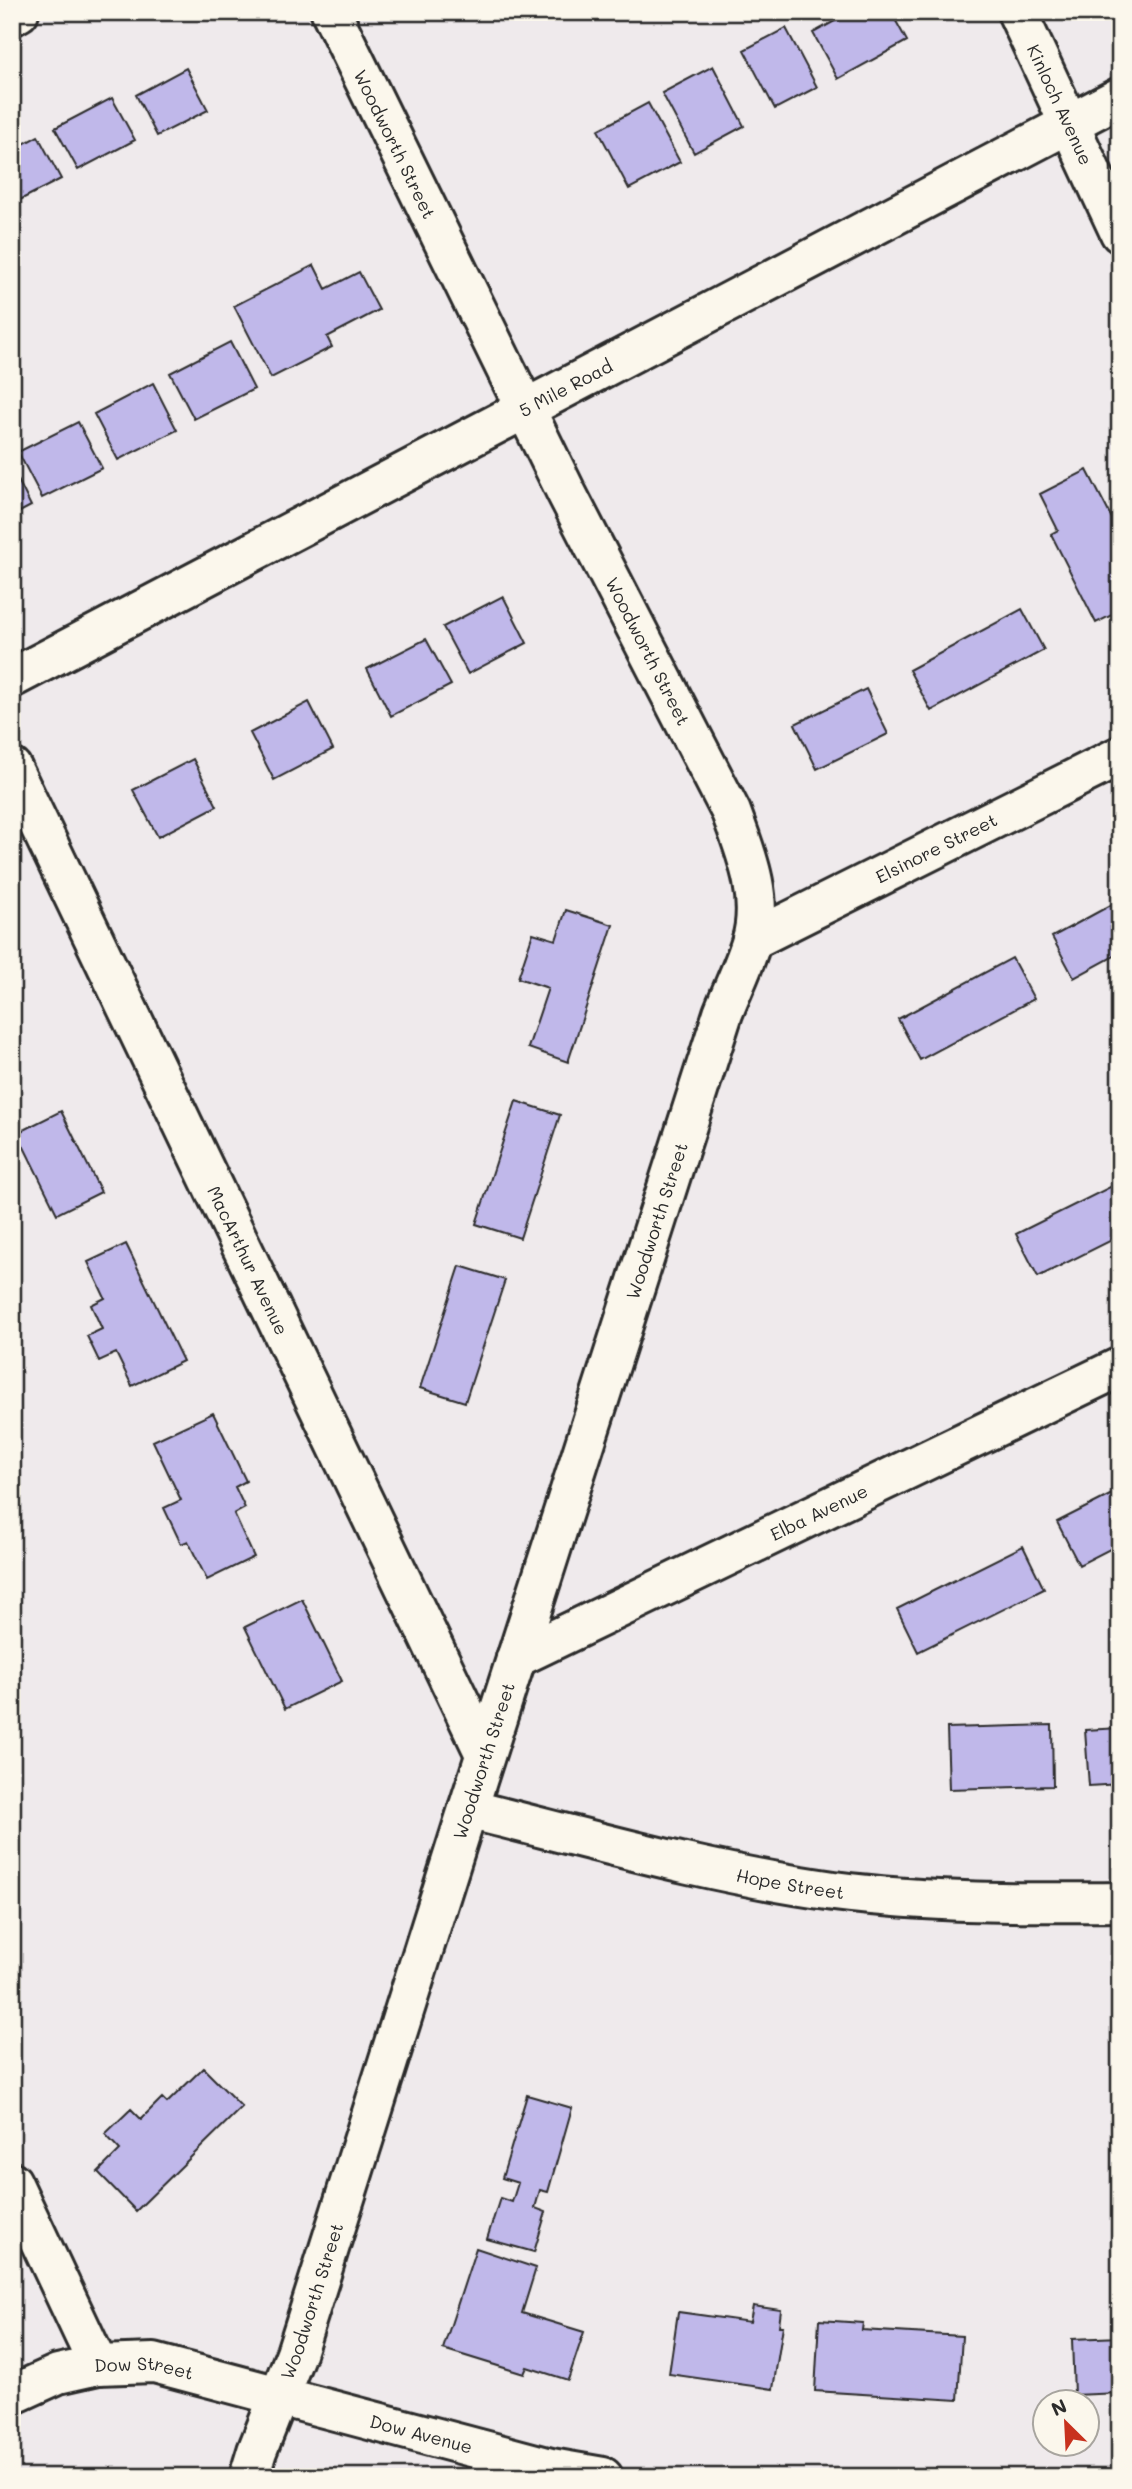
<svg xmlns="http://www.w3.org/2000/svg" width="1132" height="2489" font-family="Mali,sans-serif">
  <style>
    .building { fill: #c0b8ea; stroke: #2b2b2b; stroke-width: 2 }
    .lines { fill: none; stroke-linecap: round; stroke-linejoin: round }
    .street-casing { stroke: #2b2b2b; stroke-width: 44 }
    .secondary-casing { stroke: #2b2b2b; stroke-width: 44 }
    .street { stroke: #fbf7ec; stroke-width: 38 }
    .secondary { stroke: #fbf7ec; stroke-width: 38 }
    .labels { text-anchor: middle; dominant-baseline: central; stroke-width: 7; stroke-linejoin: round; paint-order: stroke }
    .street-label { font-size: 18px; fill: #2b2b2b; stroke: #fbf7ec }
  </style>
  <rect width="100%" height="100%" fill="#efeaec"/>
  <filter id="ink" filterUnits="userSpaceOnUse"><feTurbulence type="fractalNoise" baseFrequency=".0143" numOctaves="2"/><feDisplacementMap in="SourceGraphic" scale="14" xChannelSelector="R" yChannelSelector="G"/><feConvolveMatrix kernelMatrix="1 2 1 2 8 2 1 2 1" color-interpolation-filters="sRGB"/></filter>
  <g filter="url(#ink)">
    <path class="building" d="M 851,12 L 891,12 L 907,41 L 838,79 L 813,33 Z
      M 786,28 L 817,87 L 775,109 L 744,50 Z
      M 713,66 L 744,126 L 694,153 L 662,93 Z
      M 186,68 L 208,110 L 157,136 L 136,95 Z
      M 112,98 L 135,140 L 78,170 L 55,128 Z
      M 648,103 L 680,162 L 629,189 L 598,130 Z
      M 38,136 L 61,179 L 12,204 L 12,150 Z
      M 314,265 L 326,289 L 359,272 L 379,310 L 327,337 L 332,347 L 271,378 L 234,306 Z
      M 230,342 L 254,389 L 194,419 L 170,373 Z
      M 153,383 L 177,430 L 118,460 L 94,414 Z
      M 78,422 L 102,468 L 42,498 L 18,452 Z
      M 12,468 L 31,506 L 12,516 Z
      M 1087,470 L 1120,534 L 1120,611 L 1096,623 L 1051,534 L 1058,530 L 1040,494 Z
      M 503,596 L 527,643 L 468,674 L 443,627 Z
      M 1022,609 L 1044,650 L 931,711 L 909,670 Z
      M 426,639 L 451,685 L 391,716 L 367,669 Z
      M 866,689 L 888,734 L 817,769 L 795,724 Z
      M 309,702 L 333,749 L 274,780 L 250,733 Z
      M 193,759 L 217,806 L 158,837 L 133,790 Z
      M 1120,900 L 1120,953 L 1074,978 L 1052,937 Z
      M 566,910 L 613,925 L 568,1062 L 528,1048 L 548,988 L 518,978 L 533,933 L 556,940 Z
      M 1012,958 L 1034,999 L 920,1060 L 898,1019 Z
      M 516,1101 L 560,1115 L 520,1238 L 476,1224 Z
      M 61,1111 L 101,1192 L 57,1214 L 17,1133 Z
      M 1120,1182 L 1120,1236 L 1038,1277 L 1016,1234 Z
      M 126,1244 L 183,1361 L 132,1386 L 116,1353 L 99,1361 L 87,1336 L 102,1329 L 91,1305 L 105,1298 L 88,1262 Z
      M 460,1266 L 505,1280 L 465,1402 L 420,1388 Z
      M 213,1413 L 246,1481 L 235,1487 L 245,1508 L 234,1514 L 254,1557 L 207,1580 L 188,1541 L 181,1544 L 164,1508 L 181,1500 L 153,1441 Z
      M 1120,1490 L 1120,1544 L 1079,1565 L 1057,1522 Z
      M 1023,1546 L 1044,1589 L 918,1652 L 897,1609 Z
      M 302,1599 L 342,1681 L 285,1709 L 245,1627 Z
      M 1052,1725 L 1053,1786 L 949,1789 L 947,1728 Z
      M 1120,1728 L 1120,1784 L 1089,1786 L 1085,1730 Z
      M 203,2068 L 242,2107 L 136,2211 L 98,2172 L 120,2150 L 105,2134 L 131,2109 L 141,2119 L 162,2098 L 167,2103 Z
      M 527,2095 L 572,2108 L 548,2192 L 540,2190 L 535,2208 L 546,2212 L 534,2252 L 487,2239 L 500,2198 L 512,2202 L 518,2183 L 502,2178 Z
      M 476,2248 L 536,2268 L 522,2313 L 584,2332 L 568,2380 L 527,2367 L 524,2374 L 443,2349 Z
      M 753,2306 L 781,2310 L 779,2326 L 783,2326 L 773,2389 L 669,2374 L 678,2312 L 750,2322 Z
      M 819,2320 L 863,2323 L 862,2330 L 962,2336 L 958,2400 L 815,2391 Z
      M 1120,2337 L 1120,2393 L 1074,2395 L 1072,2339 Z"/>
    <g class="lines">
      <g class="street-casing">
        <g id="street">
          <path id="s1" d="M 1017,12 L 1120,233"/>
          <path d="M 12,16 L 19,12"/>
          <path id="s2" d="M 12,768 L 485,1754"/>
          <path id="s3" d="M 752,940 L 1120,756"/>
          <path id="s4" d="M 516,1658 L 1120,1367"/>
          <path id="s5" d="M 468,1809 C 589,1839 710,1874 834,1891 C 929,1903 1024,1903 1120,1902"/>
          <path d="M 12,2182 L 98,2365"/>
          <path id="s6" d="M 12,2395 L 58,2374 L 98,2365 L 154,2363 L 551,2468 L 603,2477"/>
          <path id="s7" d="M 249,2477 L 257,2451 L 296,2353 L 468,1809 L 723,1013 C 732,990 744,966 751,943 C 765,899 746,853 731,812 L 566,492 L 331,12"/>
        </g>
      </g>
      <g class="secondary-casing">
        <g id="secondary">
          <path id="s8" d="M 12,678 L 1120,97"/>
        </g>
      </g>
      <use href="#street" class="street"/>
      <use href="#secondary" class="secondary"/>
    </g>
  </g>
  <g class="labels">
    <g class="street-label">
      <text stroke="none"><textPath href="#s1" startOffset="102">Kinloch Avenue</textPath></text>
      <text transform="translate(395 144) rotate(64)">Woodworth Street</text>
      <text stroke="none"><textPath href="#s8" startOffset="625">5 Mile Road</textPath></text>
      <text transform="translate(648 651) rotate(63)">Woodworth Street</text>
      <text stroke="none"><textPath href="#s3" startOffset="206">Elsinore Street</textPath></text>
      <text stroke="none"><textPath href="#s7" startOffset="1321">Woodworth Street</textPath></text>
      <text stroke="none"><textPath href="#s2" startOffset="546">MacArthur Avenue</textPath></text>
      <text stroke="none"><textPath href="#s4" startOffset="336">Elba Avenue</textPath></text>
      <text stroke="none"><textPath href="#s7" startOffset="754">Woodworth Street</textPath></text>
      <text stroke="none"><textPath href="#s5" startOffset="331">Hope Street</textPath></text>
      <text stroke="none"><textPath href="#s7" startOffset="187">Woodworth Street</textPath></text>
      <text stroke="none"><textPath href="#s6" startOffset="138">Dow Street</textPath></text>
      <text stroke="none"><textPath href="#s6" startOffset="424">Dow Avenue</textPath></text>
    </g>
  </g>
  <rect width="1132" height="2489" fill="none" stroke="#fbf7ec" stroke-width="42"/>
  <rect x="21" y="21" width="1090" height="2447" fill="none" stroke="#2b2b2b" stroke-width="2.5" filter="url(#ink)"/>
  <g transform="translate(1066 2423) rotate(336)"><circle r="33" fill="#fbf7ec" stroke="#a8a59f" stroke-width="2"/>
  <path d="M0-5L12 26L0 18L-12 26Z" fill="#c8321e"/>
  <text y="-10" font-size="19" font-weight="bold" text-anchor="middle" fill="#2b2b2b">N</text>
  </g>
</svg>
